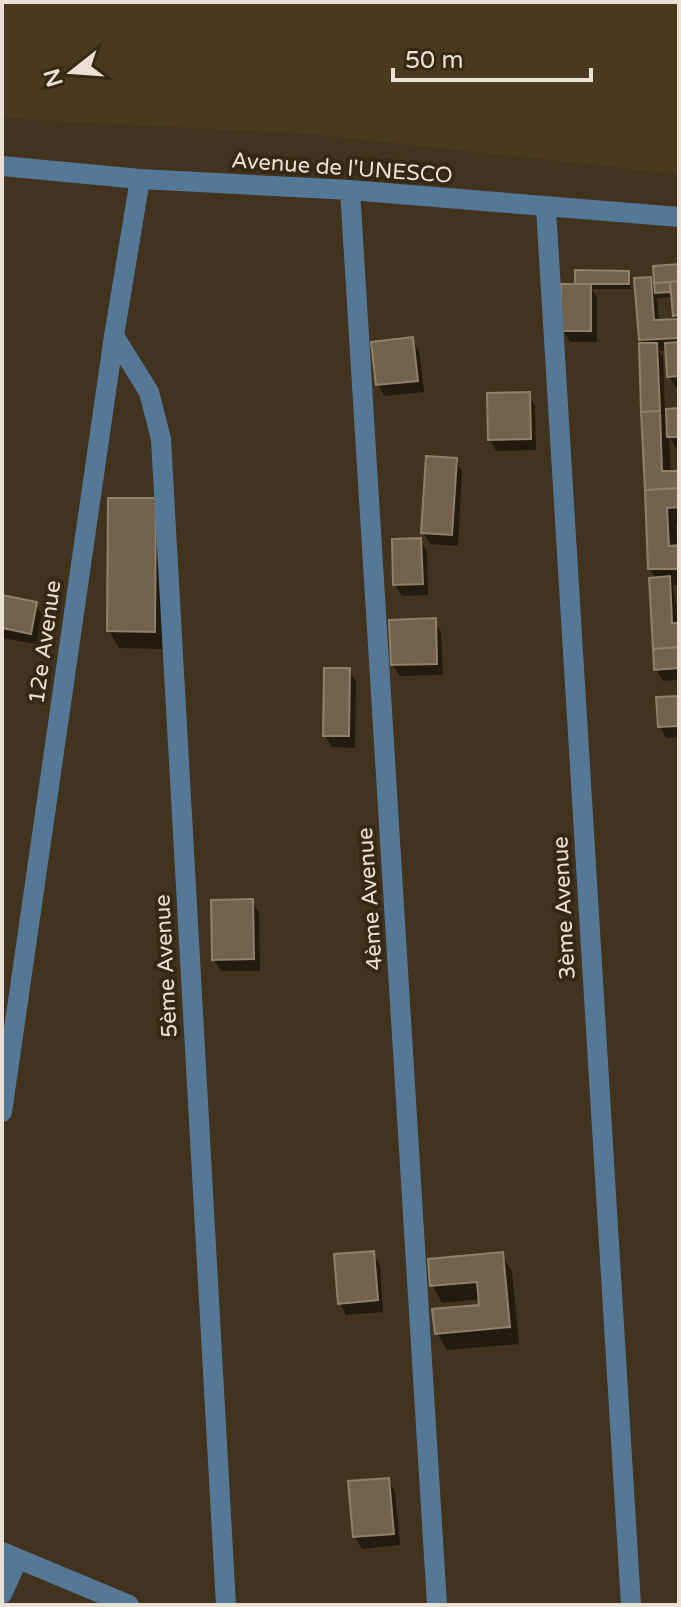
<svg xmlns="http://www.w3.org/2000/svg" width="681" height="1607" font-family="'Varela Round',sans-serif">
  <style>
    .built { fill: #4b391d }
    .shadow { fill: #0007; fill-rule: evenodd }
    .building { fill: #73634d; stroke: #908069; stroke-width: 2 }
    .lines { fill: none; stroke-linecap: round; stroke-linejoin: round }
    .minor { stroke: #547895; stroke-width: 20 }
    .labels { text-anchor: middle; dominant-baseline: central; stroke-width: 8; stroke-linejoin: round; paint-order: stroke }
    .street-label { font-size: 22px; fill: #eae1d4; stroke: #362913 }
  </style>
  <rect width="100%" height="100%" fill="#41331d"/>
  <path class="built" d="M 2,2 L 679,2 L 679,174 L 311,134 L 2,118 Z"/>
  <path class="shadow" d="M 679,266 L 679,388 L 676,388 L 669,376 L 668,350 L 659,351 L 663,356 L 665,411 L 679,410 L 679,448 L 676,448 L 669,436 L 671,473 L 679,473 L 679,525 L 676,525 L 679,585 L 673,585 L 679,625 L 679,680 L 663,681 L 656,669 L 656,579 L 650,569 L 644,345 L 641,340 L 650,279 L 657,291 L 655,267 ZM 673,297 L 674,315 L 678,321 L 659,322 L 657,298 Z
    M 628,272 L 631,278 L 631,289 L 592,289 L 597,298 L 597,342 L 570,342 L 563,330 L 577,286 Z
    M 412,340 L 419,351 L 424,392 L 384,396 L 378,384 Z
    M 528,394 L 535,406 L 536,450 L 496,451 L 490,439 Z
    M 455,460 L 462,471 L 458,546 L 430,544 L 423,532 Z
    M 155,500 L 164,649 L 119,648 L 109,631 Z
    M 420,540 L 427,552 L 428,595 L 402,596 L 395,585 Z
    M 2,597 L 35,604 L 42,615 L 37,644 L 2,638 Z
    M 434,620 L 441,632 L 443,675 L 400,676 L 393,665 Z
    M 349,670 L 356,682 L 355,748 L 332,747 L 325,735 Z
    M 679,698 L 679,737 L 666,738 L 660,726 Z
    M 252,901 L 259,913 L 260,971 L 221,971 L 214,960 Z
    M 373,1253 L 380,1265 L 383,1312 L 346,1315 L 340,1303 Z
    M 502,1255 L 512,1272 L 519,1344 L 447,1350 L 437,1333 L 481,1306 L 481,1299 L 442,1303 L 432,1285 Z
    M 388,1480 L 395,1491 L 400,1545 L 362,1549 L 355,1537 Z"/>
  <path class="building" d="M 679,264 L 679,281 L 654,283 L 653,266 Z
    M 575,270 L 629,271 L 629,284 L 575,284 Z
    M 651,277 L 654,320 L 679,319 L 679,338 L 639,340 L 634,278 Z
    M 679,281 L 679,315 L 673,316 L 670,282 Z
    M 670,282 L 670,292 L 655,293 L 654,283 Z
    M 561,284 L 591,284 L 591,331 L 561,331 Z
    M 413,337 L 418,381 L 376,385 L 371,342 Z
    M 679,342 L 679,376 L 667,377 L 665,343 Z
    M 639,343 L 657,343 L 660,411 L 641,412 Z
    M 530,392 L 531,439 L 488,440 L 487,393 Z
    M 679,408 L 679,437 L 667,437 L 666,409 Z
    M 660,411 L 662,471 L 679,471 L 679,488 L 645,490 L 641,412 Z
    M 426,456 L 457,458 L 452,535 L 421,533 Z
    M 679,488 L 679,507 L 667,508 L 669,546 L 679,545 L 679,569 L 648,569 L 645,490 Z
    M 108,498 L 156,498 L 155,632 L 107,631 Z
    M 421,538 L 423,584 L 393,585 L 392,539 Z
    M 670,576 L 672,623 L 679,623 L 679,647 L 653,649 L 649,578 Z
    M 2,595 L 37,602 L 31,634 L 2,628 Z
    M 436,618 L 437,664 L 391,665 L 389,620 Z
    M 679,647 L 679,668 L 654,670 L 653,649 Z
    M 324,668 L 350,668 L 349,736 L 323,736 Z
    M 679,696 L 679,726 L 658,727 L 656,697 Z
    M 253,899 L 254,959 L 212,960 L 211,900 Z
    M 374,1251 L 378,1300 L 338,1304 L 334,1254 Z
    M 503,1252 L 510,1327 L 435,1334 L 432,1309 L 479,1305 L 477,1282 L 430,1286 L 428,1259 Z
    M 389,1478 L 394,1534 L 353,1537 L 348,1481 Z"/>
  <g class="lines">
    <path class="minor" d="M 2,166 L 140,179 L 350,190 L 679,217
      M 350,190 L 437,1605
      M 546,208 L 631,1605
      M 114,336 L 149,392 L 161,439 L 226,1605
      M 2,1112 L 114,336 L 140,179
      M 2,1552 L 129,1605
      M 2,1594 L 18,1559"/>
  </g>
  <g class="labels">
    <g class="street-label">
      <text transform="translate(342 168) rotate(4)">Avenue de l'UNESCO</text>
      <text transform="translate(45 642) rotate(-82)">12e Avenue</text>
      <text transform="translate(370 899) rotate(-94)">4ème Avenue</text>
      <text transform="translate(564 908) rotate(-93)">3ème Avenue</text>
      <text transform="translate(166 966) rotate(-93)">5ème Avenue</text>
    </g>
  </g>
  <rect width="681" height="1607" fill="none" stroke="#eae1d4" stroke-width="8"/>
  <g transform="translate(72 72) rotate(253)" stroke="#362913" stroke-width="6" paint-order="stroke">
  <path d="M0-6L14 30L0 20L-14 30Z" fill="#eae1d4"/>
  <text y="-12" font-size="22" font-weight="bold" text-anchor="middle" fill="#eae1d4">N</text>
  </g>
  <path d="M393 68v12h198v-12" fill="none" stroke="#eae1d4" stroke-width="4"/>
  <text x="405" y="68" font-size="24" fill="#eae1d4" stroke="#362913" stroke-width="6" paint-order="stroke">50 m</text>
</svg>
